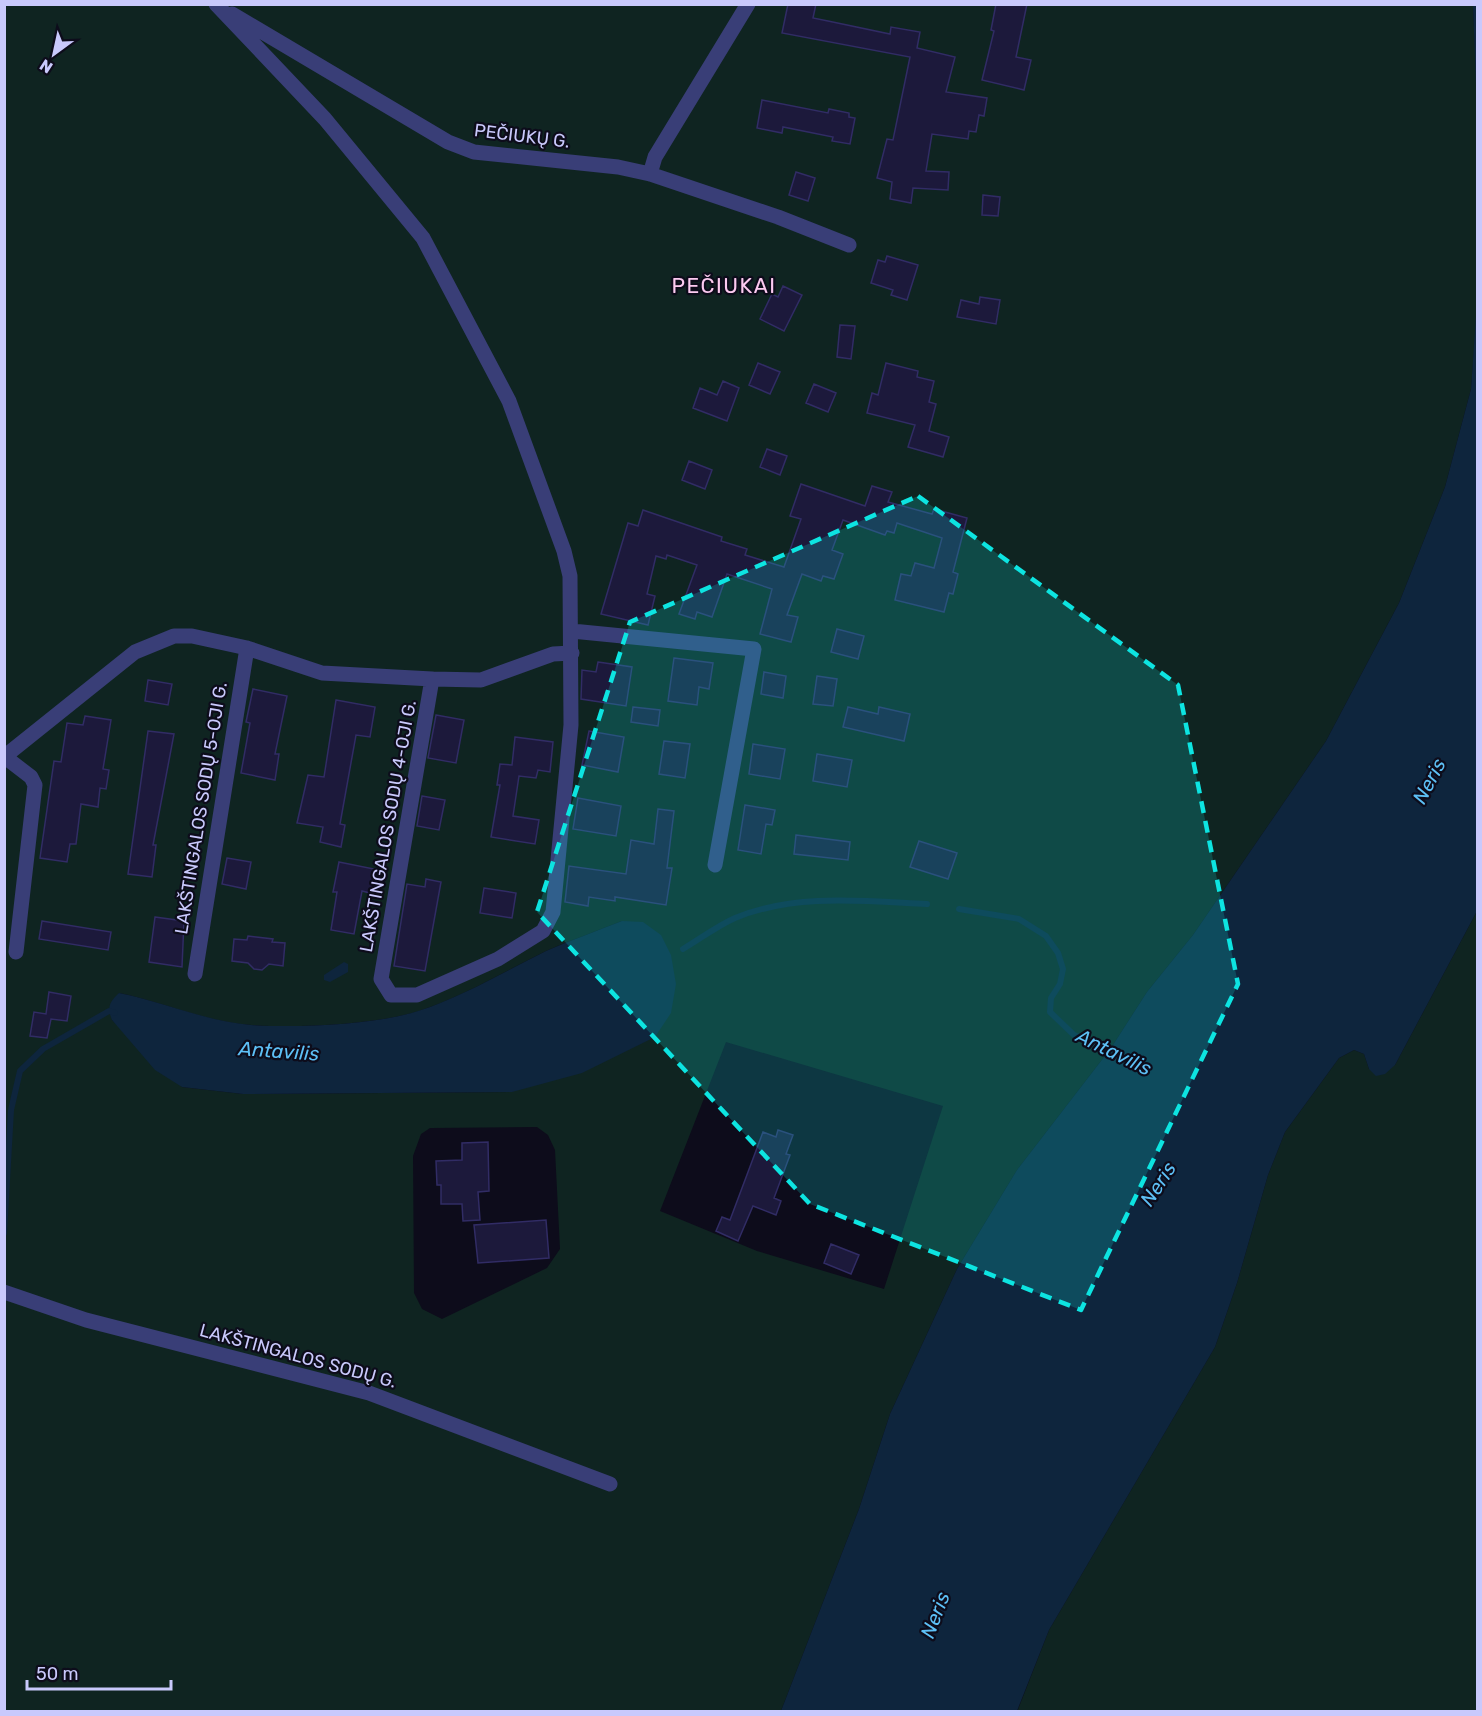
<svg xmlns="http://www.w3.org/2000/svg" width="1482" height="1716" font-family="Rubik,sans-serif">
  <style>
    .green { fill: #0f2421; fill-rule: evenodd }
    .water { fill: #0e253d }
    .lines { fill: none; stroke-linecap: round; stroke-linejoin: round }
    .stream { stroke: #0e253d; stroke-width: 6 }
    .building { fill: #1c193b; stroke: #312c65; stroke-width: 1.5 }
    .minor { stroke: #393e77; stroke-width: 15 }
    .marked { fill: #0de4e1; fill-opacity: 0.2; stroke: #0de4e1; stroke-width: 4.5; stroke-dasharray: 12 8; stroke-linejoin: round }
    .labels { text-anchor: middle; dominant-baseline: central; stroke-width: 4.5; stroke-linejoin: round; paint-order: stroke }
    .street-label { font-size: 18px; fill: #c9c9fc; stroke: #0d0c1b }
    .water-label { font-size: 20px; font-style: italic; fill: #5dc0f6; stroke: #0d0c1b }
    .quarter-label { font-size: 21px; letter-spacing: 1.5px; fill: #fccaf0; stroke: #0d0c1b }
  </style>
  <rect width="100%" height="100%" fill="#0d0c1b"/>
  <path class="green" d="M 4,5 L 1473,5 L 1478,113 L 1478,301 L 1471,389 L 1445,487 L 1399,603 L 1326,741 L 1193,935 L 1147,992 L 1111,1048 L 1017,1170 L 957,1269 L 890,1414 L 859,1509 L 781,1711 L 5,1711 ZM 622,921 L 512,1092 L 243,1094 L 182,1087 L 112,1020 L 119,993 C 164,1002 205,1022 251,1025 C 297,1028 375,1025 419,1011 C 464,996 503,972 546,951 C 571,940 597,931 622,921 ZM 726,1042 L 943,1106 L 884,1289 L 757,1251 L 660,1211 ZM 537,1127 L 548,1135 L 555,1150 L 560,1249 L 547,1268 L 442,1319 L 422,1309 L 414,1293 L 413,1156 L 421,1134 L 430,1128 Z
    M 1477,911 L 1477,1711 L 1017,1712 L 1049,1630 L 1215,1347 L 1237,1283 L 1268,1175 L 1285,1132 L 1339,1058 L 1354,1050 L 1364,1054 L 1369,1069 L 1395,1065 Z"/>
  <path class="water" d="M 1473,5 L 1478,5 L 1477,113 Z
    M 1477,301 L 1477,911 L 1395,1065 L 1385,1074 L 1376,1076 L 1369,1069 L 1364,1054 L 1354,1050 L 1339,1058 L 1285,1132 L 1268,1175 L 1237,1283 L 1215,1347 L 1049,1630 L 1017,1711 L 781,1711 L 859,1509 L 890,1414 L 957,1269 L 1017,1170 L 1111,1048 L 1147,992 L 1193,935 L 1326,741 L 1399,603 L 1445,487 L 1471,389 Z
    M 622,921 L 643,922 L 661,935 L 671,955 L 676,984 L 671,1013 L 655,1037 L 582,1073 L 512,1092 L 243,1094 L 182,1087 L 155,1070 L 112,1020 C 107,1008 109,1002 119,993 C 164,1002 205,1021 251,1025 C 297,1028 375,1025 418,1011 C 464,996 503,972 546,951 C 571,940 597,931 622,921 Z
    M 344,962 L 348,964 L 348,972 L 330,982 L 324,980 L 324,975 Z"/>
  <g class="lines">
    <path class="stream" d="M 959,909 L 1019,919 L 1046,936 L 1058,953 L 1063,969 L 1060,984 L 1051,998 L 1050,1012 L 1074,1035 L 1116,1051
      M 683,949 C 700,939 717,926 735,918 C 795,893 864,901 927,904
      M 4,1233 L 11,1110 L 20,1071 L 43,1049 L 109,1011 L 115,1013"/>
  </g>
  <path class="building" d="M 788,4 L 816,4 L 813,18 L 828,21 L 890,34 L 891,27 L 920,32 L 917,48 L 955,57 L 946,92 L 987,98 L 984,116 L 979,115 L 976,132 L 969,131 L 968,139 L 932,134 L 926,171 L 949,172 L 948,190 L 913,188 L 911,203 L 890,199 L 892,182 L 877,178 L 887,139 L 893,140 L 910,57 L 782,33 Z
    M 996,4 L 1027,4 L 1016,57 L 1031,60 L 1024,90 L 982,80 L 994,31 L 991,30 Z
    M 762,100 L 828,113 L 829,109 L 849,113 L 849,117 L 855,118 L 850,144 L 832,141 L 833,137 L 783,127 L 782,133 L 757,128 Z
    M 796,172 L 815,178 L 808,201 L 789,195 Z
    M 983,195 L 1000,197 L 998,216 L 982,215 Z
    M 887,256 L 918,265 L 907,300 L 891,295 L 893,290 L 871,283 L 878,260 L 885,262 Z
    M 783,286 L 802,295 L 784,331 L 760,319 L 772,294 L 778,297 Z
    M 980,297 L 1000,300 L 996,324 L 957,317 L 961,300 L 979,304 Z
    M 840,325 L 855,326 L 851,359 L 837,357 Z
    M 758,363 L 780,372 L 770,394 L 749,385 Z
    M 886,363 L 918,371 L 917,377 L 934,381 L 929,402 L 936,404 L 929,431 L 949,437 L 943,457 L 908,447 L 915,425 L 867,413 L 872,393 L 878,395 Z
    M 723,381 L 739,388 L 727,421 L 693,408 L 700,388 L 717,395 Z
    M 814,384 L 836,393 L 828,412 L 806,403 Z
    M 767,449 L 787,456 L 780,475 L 760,467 Z
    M 689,461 L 712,470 L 705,489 L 682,480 Z
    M 801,484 L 865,506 L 872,486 L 892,492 L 888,502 L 932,514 L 934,509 L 967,518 L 953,572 L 958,574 L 953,594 L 949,593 L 944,612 L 895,600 L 901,574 L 911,576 L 915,563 L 934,568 L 942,538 L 897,523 L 894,533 L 887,531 L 885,535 L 843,520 L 832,550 L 843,554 L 834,579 L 823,576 L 821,581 L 802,574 L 787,615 L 798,617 L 791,642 L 760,634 L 772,589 L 727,574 L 712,617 L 697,612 L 695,619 L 679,614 L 697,565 L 667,555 L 666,559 L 656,556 L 647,594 L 655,596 L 648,625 L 601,614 L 628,523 L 638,526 L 643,510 L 722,537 L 721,541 L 747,549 L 745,555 L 784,567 L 801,519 L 790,516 Z
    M 837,629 L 864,636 L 858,659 L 831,652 Z
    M 674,658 L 713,663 L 709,689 L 699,687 L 697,705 L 668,701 Z
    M 598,662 L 632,667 L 626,706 L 581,699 L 582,670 L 596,672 Z
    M 764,672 L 786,676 L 783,698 L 761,694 Z
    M 817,676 L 837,679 L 833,706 L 813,704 Z
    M 148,680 L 172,684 L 168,705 L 145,701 Z
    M 253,689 L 287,696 L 275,754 L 279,754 L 275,780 L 241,773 L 250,723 L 246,722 Z
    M 336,700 L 375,707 L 370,737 L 356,735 L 340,824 L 345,825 L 341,847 L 320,842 L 323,827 L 297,823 L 308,775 L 324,777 Z
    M 633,707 L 660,710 L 658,726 L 631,722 Z
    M 848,707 L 878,714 L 879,707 L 910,714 L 904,741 L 843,727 Z
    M 436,715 L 464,720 L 456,763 L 428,758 Z
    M 85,716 L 111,720 L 103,769 L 109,770 L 106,789 L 100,788 L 98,807 L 81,804 L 76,844 L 70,844 L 67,862 L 40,858 L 54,761 L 61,762 L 67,723 L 83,725 Z
    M 148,731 L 174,734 L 153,845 L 156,845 L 152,877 L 128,874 Z
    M 589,731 L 624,737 L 618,772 L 582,765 Z
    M 515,737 L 553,742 L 550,772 L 538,770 L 536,778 L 519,776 L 513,816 L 539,820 L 535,844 L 491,837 L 500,785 L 497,785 L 500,764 L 512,765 Z
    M 664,741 L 690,744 L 685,778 L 659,774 Z
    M 753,744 L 785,749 L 780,779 L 749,774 Z
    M 817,754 L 852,760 L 847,787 L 813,781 Z
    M 422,796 L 445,800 L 439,830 L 417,826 Z
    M 578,798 L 621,806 L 616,836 L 573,829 Z
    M 745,805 L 775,810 L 772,825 L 766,824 L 761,854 L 738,850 Z
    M 658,809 L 674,811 L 667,868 L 672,868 L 666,905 L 615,897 L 615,901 L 589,897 L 588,906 L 565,902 L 569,866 L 626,874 L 631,840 L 654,844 Z
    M 796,835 L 850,842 L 848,860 L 794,854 Z
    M 919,841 L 957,853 L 948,879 L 910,867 Z
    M 227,858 L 251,862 L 246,889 L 222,884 Z
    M 339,862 L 379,870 L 374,894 L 362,891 L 354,934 L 331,930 L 337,892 L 333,892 Z
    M 426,879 L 441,882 L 425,971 L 394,966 L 407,884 L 425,887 Z
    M 484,888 L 516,893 L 512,918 L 480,913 Z
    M 155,917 L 184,921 L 182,967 L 149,962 Z
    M 42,921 L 111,932 L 108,950 L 39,939 Z
    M 248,936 L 273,939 L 272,942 L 285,943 L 283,966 L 269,964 L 262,970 L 254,969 L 248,963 L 232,961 L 234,939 L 247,940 Z
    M 49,992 L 71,996 L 67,1021 L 51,1019 L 47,1038 L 30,1036 L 34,1012 L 46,1014 Z
    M 778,1130 L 793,1135 L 786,1154 L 790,1155 L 774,1198 L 781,1201 L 776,1215 L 753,1206 L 738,1241 L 716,1231 L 722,1217 L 730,1220 L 763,1132 L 776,1137 Z
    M 488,1142 L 489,1191 L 478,1192 L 480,1220 L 463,1221 L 462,1204 L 441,1204 L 441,1185 L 437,1185 L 436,1161 L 462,1160 L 462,1143 Z
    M 546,1220 L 549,1258 L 478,1263 L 474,1225 Z
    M 831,1244 L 859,1255 L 851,1274 L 824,1263 Z"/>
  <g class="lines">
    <path class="minor" d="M 216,4 L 325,119 L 423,238 L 509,401 L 564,551 L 570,576 L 571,725 L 553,912 L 543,931 L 498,959 L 417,995 L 391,995 L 381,979 L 432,679
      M 232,14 L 448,142 L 474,152 L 618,167 L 650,174 L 778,217 L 849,245
      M 650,174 L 655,157 L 748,4
      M 572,631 L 754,649 L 715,865
      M 4,757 L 135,652 L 174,636 L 192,636 L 247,648 L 322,673 L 432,679 L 481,680 L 553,654 L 572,653
      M 5,757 L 31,777 L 35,785 L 16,952
      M 195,974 L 247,648
      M 4,1292 L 86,1320 L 369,1393 L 610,1484"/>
  </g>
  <path class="marked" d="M 918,496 L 1178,685 L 1238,984 L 1081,1310 L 810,1204 L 537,912 L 630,622 Z"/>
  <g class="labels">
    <g class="street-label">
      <text transform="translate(522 136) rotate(7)">PEČIUKŲ G.</text>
      <text transform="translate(201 808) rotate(-81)">LAKŠTINGALOS SODŲ 5-OJI G.</text>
      <text transform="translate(388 826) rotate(-80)">LAKŠTINGALOS SODŲ 4-OJI G.</text>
      <text transform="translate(298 1356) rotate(15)">LAKŠTINGALOS SODŲ G.</text>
    </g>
    <g class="water-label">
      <text transform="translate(1429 781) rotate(-62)">Neris</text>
      <text transform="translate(279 1051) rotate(4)">Antavilis</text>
      <text transform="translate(1114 1052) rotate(26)">Antavilis</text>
      <text transform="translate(1158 1184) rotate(-57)">Neris</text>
      <text transform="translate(935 1615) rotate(-69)">Neris</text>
    </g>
    <g class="quarter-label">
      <text x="724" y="285">PEČIUKAI</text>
    </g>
  </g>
  <rect width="1482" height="1716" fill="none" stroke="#c9c9fc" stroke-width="12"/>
  <g transform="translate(54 54) rotate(213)" stroke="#0d0c1b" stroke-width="4.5" paint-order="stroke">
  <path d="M0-4.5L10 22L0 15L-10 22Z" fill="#c9c9fc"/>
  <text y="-9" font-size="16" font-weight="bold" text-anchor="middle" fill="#c9c9fc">N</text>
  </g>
  <path d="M27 1680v9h144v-9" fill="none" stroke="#c9c9fc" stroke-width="3"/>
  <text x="36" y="1680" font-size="18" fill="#c9c9fc" stroke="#0d0c1b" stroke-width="4.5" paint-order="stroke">50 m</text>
</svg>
